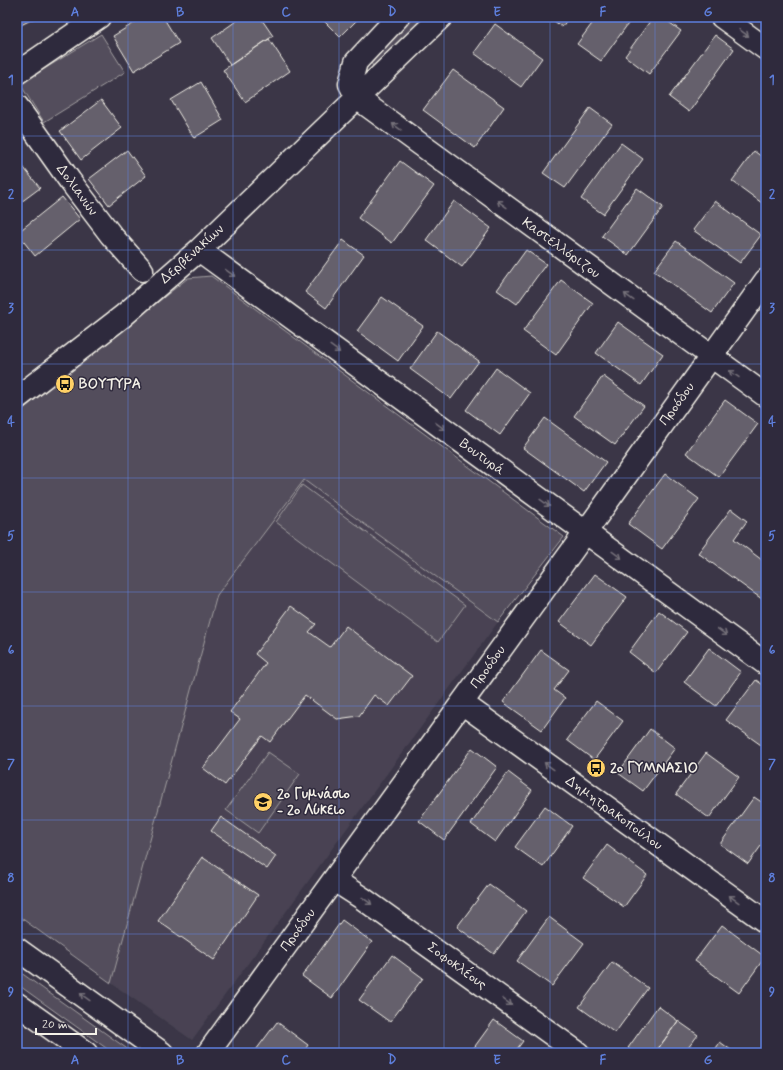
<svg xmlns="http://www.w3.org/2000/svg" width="783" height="1070" font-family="Mynerve,sans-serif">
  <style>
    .built { fill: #484352 }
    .green { fill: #534e5c; stroke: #a4a0a2 }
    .building { fill: #65616c; stroke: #f4f1e8 }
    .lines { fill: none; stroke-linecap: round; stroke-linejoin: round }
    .minor-casing { stroke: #f4f1e8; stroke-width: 25 }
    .major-casing { stroke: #f4f1e8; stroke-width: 25 }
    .minor { stroke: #2f2a3d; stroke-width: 22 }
    .major { stroke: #2f2a3d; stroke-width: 22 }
    .oneway { stroke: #747079 }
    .grid { fill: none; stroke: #5e7fdd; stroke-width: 1; stroke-opacity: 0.55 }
    .labels { text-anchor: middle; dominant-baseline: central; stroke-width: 3; stroke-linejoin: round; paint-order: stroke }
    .street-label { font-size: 14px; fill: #f4f1e8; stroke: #2f2a3d }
    .poi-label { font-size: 14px; font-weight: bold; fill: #f4f1e8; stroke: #2f2a3d; text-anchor: start }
    .neatline { fill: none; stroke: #5e7fdd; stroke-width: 1.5 }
    .grid-label { font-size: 13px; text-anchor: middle; font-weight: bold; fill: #5e7fdd }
  </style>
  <rect width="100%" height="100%" fill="#3b3647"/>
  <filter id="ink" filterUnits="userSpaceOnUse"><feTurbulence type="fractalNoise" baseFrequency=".025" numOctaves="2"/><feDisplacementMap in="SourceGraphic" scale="8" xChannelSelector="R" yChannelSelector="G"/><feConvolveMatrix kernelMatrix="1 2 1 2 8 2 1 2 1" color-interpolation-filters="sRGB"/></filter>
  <g filter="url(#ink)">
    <path class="built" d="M 304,479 L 498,622 L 192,1040 L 111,983 L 217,595 Z"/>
    <path class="green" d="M 413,17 L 426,17 L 375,69 L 371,63 Z
      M 101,34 L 125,72 L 44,122 L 20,84 Z
      M 211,276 L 564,537 L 498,622 L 304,480 L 217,595 L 111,983 L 17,915 L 17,414 L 188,278 Z
      M 302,485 L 465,605 L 438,642 L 276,522 Z
      M 268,752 L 300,774 L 258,833 L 226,810 Z
      M 17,970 L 126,1048 L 133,1053 L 113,1053 L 17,984 Z"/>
    <path class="building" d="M 17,17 L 37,17 L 21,25 Z
      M 144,17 L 163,17 L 179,43 L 134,71 L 113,36 Z
      M 242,17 L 260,17 L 273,36 L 230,65 L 212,38 Z
      M 320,17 L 360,17 L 340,37 Z
      M 549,17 L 569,17 L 562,27 Z
      M 597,17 L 633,17 L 601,61 L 577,44 Z
      M 653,17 L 662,17 L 681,31 L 649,74 L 625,56 Z
      M 495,24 L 542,58 L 521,87 L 474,53 Z
      M 715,35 L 734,49 L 689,112 L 669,97 Z
      M 269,39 L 290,71 L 245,102 L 223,70 Z
      M 453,70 L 504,107 L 475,148 L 423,110 Z
      M 201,82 L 223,120 L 194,138 L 171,100 Z
      M 101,100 L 122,128 L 81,160 L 60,131 Z
      M 590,108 L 612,124 L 565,188 L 543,173 Z
      M 621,143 L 643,159 L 603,214 L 581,199 Z
      M 127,150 L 146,176 L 109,205 L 89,179 Z
      M 754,151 L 766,160 L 766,206 L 732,181 Z
      M 400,161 L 434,186 L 392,243 L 358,218 Z
      M 20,163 L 40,188 L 17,205 L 17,165 Z
      M 637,188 L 663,207 L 628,255 L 602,236 Z
      M 62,197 L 80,219 L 35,256 L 17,233 Z
      M 454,201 L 491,228 L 462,267 L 426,240 Z
      M 715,201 L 761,235 L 740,263 L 693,230 Z
      M 343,240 L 364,255 L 326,308 L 305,292 Z
      M 676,241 L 734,283 L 712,313 L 654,271 Z
      M 526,250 L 546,264 L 517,304 L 497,290 Z
      M 561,280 L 593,303 L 556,355 L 523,331 Z
      M 382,297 L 423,326 L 398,361 L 357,331 Z
      M 618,322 L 663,354 L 641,385 L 596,353 Z
      M 437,331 L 479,361 L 451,399 L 410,369 Z
      M 496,368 L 530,393 L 500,435 L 466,410 Z
      M 603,376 L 644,406 L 615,445 L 574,416 Z
      M 725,400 L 758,424 L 719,477 L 686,453 Z
      M 545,418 L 606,462 L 584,492 L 523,448 Z
      M 665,474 L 699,499 L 662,549 L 628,524 Z
      M 731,509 L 747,521 L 734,539 L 766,563 L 766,602 L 698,553 Z
      M 595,574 L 627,597 L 591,645 L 559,622 Z
      M 291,606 L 316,624 L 309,632 L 330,647 L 346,626 L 412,676 L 389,706 L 374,695 L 359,716 L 337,719 L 305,695 L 270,742 L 262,736 L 225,785 L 203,768 L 240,719 L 230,712 L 266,663 L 255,654 Z
      M 659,611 L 687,632 L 656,673 L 629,652 Z
      M 709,648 L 741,672 L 716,706 L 684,682 Z
      M 541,650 L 569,670 L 554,690 L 565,698 L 542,730 L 503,702 Z
      M 756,680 L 766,687 L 766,738 L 761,745 L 726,720 Z
      M 596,701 L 623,721 L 594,760 L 567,740 Z
      M 650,729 L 675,748 L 643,791 L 618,773 Z
      M 472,748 L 497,767 L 444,840 L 419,821 Z
      M 706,753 L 739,777 L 709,818 L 676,794 Z
      M 508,772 L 532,790 L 495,842 L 471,824 Z
      M 754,797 L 766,805 L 766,839 L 748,864 L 720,844 Z
      M 545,806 L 572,826 L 543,867 L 515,847 Z
      M 221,817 L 276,856 L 267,869 L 211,831 Z
      M 607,845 L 647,875 L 624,907 L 583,878 Z
      M 202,857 L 258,895 L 214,960 L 158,921 Z
      M 489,884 L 526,911 L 494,954 L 457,927 Z
      M 549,917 L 584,943 L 552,986 L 517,961 Z
      M 342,920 L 372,942 L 332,998 L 302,976 Z
      M 722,925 L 765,957 L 739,993 L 695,961 Z
      M 392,955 L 423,978 L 390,1022 L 359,1000 Z
      M 612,962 L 648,988 L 615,1033 L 579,1007 Z
      M 658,1006 L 678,1021 L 655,1053 L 634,1053 L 628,1048 Z
      M 494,1020 L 523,1041 L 514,1053 L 470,1053 Z
      M 678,1021 L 698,1035 L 684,1053 L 655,1053 Z
      M 277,1022 L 308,1045 L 303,1053 L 260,1053 L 256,1050 Z
      M 720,1042 L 735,1053 L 713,1053 Z"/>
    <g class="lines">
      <g class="minor-casing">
        <path id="minor" d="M 398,17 L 356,62 L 350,84 L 357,98 L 766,396
          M 722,17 L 766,49
          M 17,73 L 99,17
          M 17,106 L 70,181 L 111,235 L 142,270
          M 199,250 L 766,664
          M 17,398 L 123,316 L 199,250 L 441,17
          M 462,703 L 766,922
          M 334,880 L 362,898 L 578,1053
          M 208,1053 L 572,551 L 766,280"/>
      </g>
      <g class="major-casing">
        <path id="major" d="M 17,949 L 162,1053
          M 17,1004 L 86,1053"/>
      </g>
      <use href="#minor" class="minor"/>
      <use href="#major" class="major"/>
    </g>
    <defs><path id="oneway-shaft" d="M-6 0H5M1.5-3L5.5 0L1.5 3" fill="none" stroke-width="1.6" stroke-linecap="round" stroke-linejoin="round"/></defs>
    <g class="oneway">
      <use href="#oneway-shaft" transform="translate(744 33) rotate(36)"/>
      <use href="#oneway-shaft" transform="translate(397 127) rotate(-144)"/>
      <use href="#oneway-shaft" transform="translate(502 204) rotate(-144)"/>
      <use href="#oneway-shaft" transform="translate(230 273) rotate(36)"/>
      <use href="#oneway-shaft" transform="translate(629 297) rotate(-144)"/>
      <use href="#oneway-shaft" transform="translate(335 349) rotate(36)"/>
      <use href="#oneway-shaft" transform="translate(734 374) rotate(-145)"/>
      <use href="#oneway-shaft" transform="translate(440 426) rotate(36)"/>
      <use href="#oneway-shaft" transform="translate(545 503) rotate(36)"/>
      <use href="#oneway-shaft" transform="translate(617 555) rotate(36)"/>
      <use href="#oneway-shaft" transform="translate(722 632) rotate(36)"/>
      <use href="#oneway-shaft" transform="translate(549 766) rotate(-144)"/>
      <use href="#oneway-shaft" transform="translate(734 899) rotate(-144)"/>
      <use href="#oneway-shaft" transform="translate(367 901) rotate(36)"/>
      <use href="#oneway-shaft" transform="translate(85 997) rotate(-144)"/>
      <use href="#oneway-shaft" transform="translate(507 1002) rotate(36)"/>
    </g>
  </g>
  <path class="grid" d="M 128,17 L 128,1053M 233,17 L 233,1053M 339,17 L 339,1053M 444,17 L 444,1053M 550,17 L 550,1053M 655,17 L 655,1053M 17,136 L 766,136M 17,250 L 766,250M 17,364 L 766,364M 17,478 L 766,478M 17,592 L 766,592M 17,706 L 766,706M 17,820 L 766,820M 17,934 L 766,934"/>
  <defs>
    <g id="bus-disc" transform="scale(1)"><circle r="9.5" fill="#ffd166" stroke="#2f2a3d"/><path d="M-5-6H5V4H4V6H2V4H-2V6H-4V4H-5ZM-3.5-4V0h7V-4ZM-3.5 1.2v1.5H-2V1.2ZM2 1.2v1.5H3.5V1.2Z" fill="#111"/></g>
    <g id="school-disc" transform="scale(1)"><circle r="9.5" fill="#ffd166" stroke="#2f2a3d"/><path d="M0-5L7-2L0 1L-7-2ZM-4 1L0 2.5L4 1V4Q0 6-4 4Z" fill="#111"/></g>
  </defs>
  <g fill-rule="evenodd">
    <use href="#bus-disc" x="65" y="384"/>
    <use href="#bus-disc" x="596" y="768"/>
    <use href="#school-disc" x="263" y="802"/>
  </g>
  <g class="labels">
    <g class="street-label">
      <text transform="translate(77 190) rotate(54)">Δολιανών</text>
      <text transform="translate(561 248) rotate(36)">Καστελλόριζου</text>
      <text transform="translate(192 254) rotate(-42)">Δερβενακίων</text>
      <text transform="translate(677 404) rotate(-54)">Προόδου</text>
      <text transform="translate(482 457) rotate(36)">Βουτυρά</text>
      <text transform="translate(488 667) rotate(-54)">Προόδου</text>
      <text transform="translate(614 813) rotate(36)">Δημητρακοπούλου</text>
      <text transform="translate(298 930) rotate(-54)">Προόδου</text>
      <text transform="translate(457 966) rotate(36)">Σοφοκλέους</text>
    </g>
    <g class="poi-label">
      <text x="79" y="384">ΒΟΥΤΥΡΑ</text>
      <text x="610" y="768">2ο ΓΥΜΝΑΣΙΟ</text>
      <text x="277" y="794">2ο Γυμνάσιο<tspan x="277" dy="16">- 2ο Λύκειο</tspan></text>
    </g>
  </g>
  <rect width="783" height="1070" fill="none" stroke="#2f2a3d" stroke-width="44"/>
  <path d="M36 1028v6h60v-6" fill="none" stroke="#f4f1e8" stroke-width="2"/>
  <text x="42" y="1028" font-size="12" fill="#f4f1e8" stroke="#2f2a3d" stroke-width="3" paint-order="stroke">20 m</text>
  <rect x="22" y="22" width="739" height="1026" class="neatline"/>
  <g class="grid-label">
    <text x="75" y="16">A</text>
    <text x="180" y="16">B</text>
    <text x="286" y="16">C</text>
    <text x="392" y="16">D</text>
    <text x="497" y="16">E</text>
    <text x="603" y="16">F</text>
    <text x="708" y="16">G</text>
    <text x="11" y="84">1</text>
    <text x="772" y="84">1</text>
    <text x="11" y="198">2</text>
    <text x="772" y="198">2</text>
    <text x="11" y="312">3</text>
    <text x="772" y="312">3</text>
    <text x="11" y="426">4</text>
    <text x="772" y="426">4</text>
    <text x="11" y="540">5</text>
    <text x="772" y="540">5</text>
    <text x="11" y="654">6</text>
    <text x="772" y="654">6</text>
    <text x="11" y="768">7</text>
    <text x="772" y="768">7</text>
    <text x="11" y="882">8</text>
    <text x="772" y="882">8</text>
    <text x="11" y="996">9</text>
    <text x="772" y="996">9</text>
    <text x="75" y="1064">A</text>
    <text x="180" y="1064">B</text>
    <text x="286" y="1064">C</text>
    <text x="392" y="1064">D</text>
    <text x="497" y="1064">E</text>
    <text x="603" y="1064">F</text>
    <text x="708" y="1064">G</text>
  </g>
</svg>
